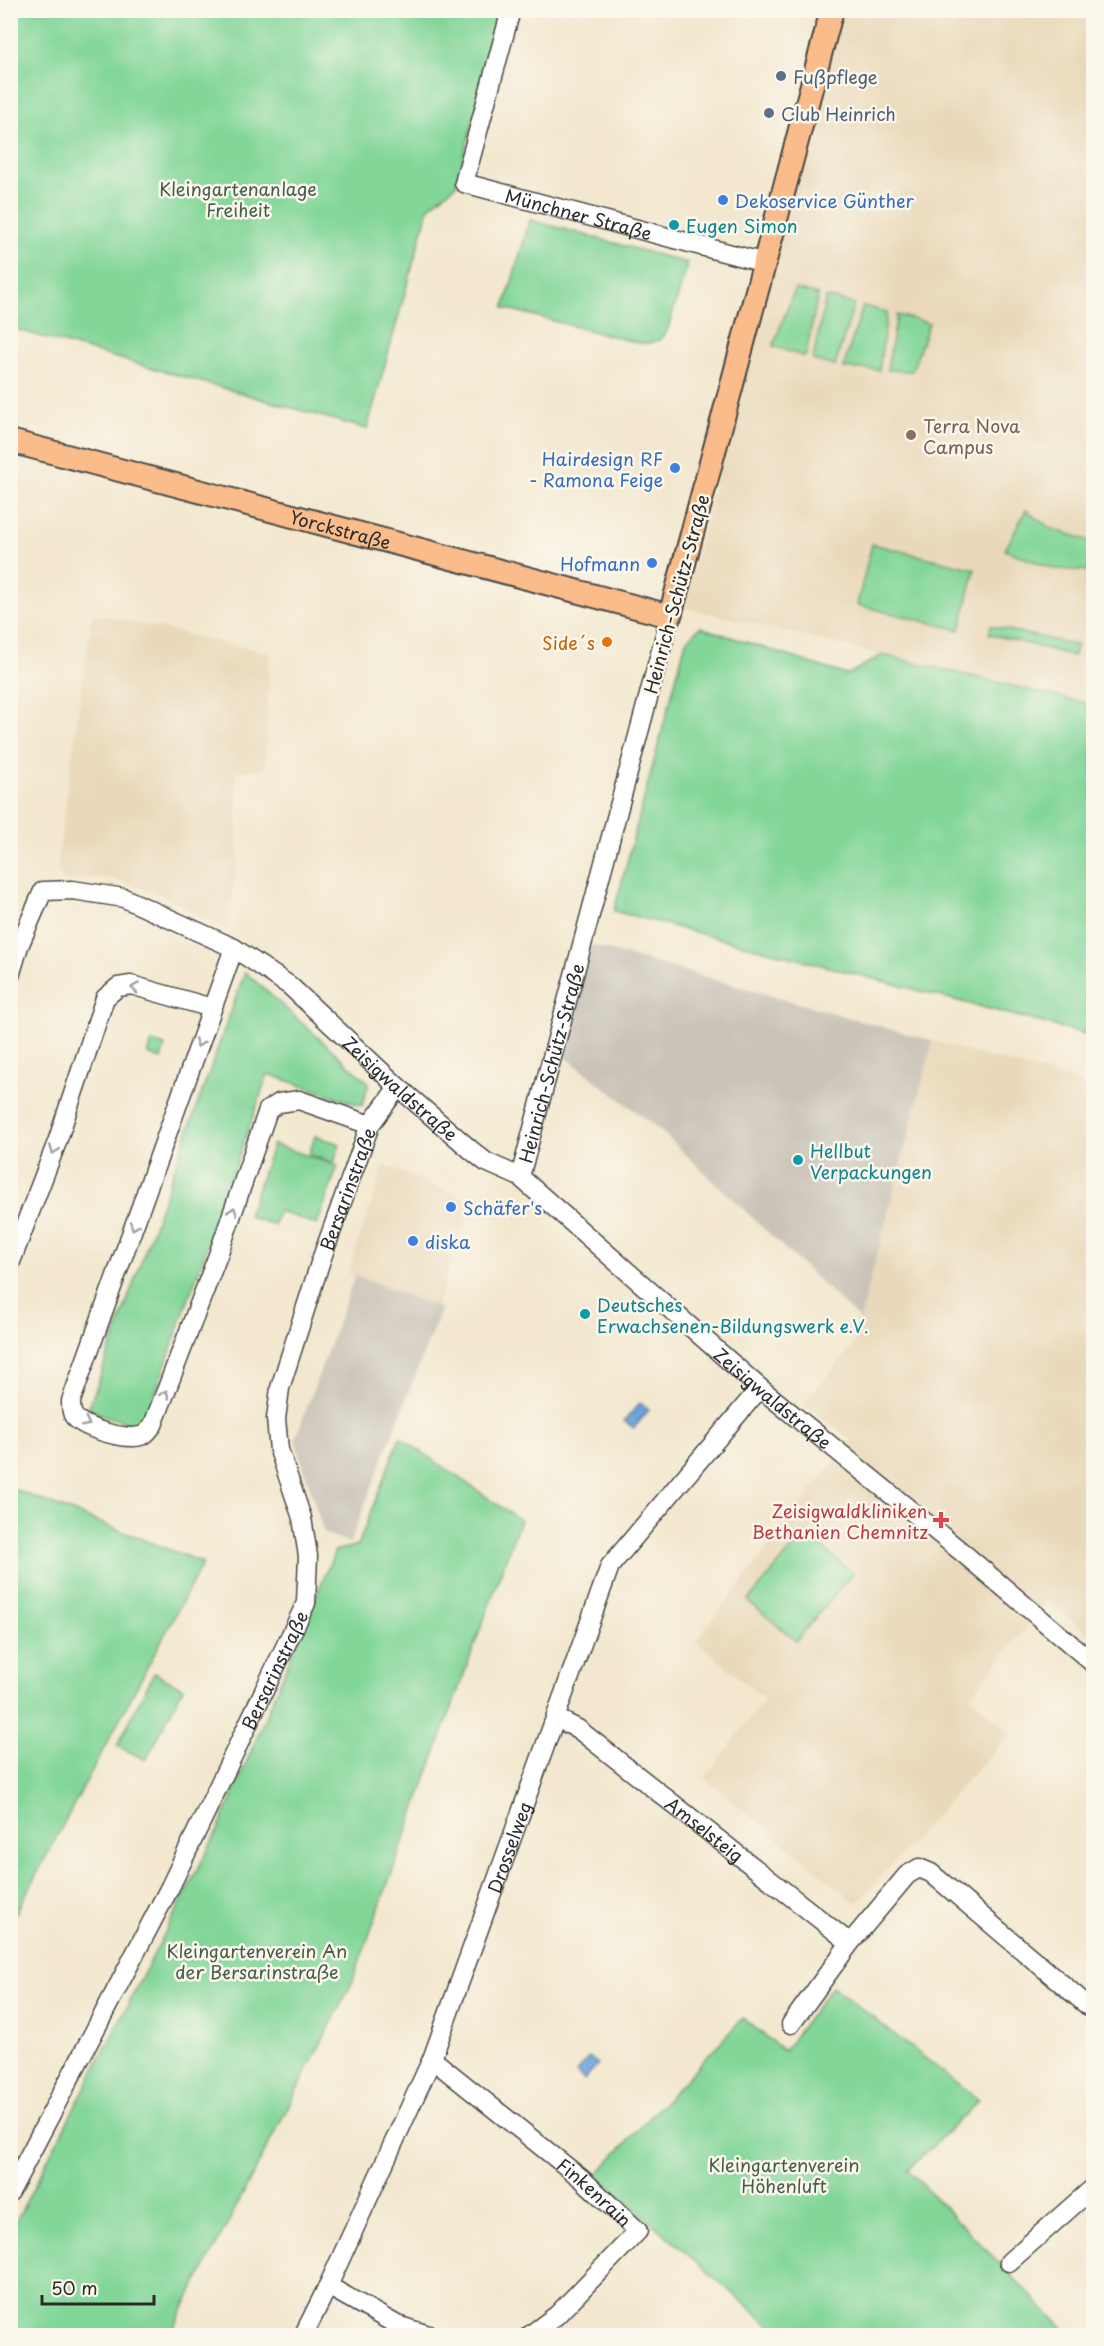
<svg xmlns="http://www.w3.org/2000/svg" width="1104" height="2346" font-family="'Playpen Sans',sans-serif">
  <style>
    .built { fill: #e9d9ba }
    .industrial { fill: #c9c3b8 }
    .green { fill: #82d698; stroke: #568062; stroke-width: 1.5 }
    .water { fill: #68a3d8; stroke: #4a6782; stroke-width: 1.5 }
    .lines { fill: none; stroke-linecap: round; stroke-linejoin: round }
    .minor-casing { stroke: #494744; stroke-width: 21 }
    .major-casing { stroke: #494744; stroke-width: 26 }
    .minor { stroke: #fff; stroke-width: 18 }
    .major { stroke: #f9bc8a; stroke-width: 22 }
    .oneway { stroke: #a0a0a0 }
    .service-dot { fill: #5c6f8a; stroke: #fbf7ec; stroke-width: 2 }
    .shop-dot { fill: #3f7fe0; stroke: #fbf7ec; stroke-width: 2 }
    .culture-dot { fill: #0f9aa8; stroke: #fbf7ec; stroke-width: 2 }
    .education-dot { fill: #8d6e63; stroke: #fbf7ec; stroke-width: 2 }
    .food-dot { fill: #e8710a; stroke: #fbf7ec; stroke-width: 2 }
    .health-dot { fill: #e0444e; stroke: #fbf7ec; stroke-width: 2 }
    .labels { text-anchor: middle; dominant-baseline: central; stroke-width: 5; stroke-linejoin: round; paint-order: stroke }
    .service-label { font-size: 18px; fill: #4e5e75; stroke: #fbf7ec; text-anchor: start }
    .park-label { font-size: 18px; fill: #455e4c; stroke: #fbf7ec }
    .shop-label { font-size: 18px; fill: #366cbe; stroke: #fbf7ec; text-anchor: start }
    .street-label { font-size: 18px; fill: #2b2b2b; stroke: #fbf7ec }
    .culture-label { font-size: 18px; fill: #0d838f; stroke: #fbf7ec; text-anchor: start }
    .education-label { font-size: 18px; fill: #785e54; stroke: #fbf7ec; text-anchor: start }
    .food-label { font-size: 18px; fill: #c56008; stroke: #fbf7ec; text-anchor: end }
    .health-label { font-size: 18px; fill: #be3a42; stroke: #fbf7ec; text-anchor: end }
  </style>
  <rect width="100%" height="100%" fill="#fbf7ec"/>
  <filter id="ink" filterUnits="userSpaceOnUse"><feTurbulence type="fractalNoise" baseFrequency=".0167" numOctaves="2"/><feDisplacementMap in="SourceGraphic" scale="12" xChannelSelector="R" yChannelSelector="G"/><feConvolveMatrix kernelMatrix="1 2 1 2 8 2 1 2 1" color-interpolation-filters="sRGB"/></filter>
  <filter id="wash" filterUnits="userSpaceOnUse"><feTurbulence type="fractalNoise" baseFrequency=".008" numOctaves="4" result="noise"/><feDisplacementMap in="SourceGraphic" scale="24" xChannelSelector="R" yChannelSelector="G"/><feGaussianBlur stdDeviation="1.35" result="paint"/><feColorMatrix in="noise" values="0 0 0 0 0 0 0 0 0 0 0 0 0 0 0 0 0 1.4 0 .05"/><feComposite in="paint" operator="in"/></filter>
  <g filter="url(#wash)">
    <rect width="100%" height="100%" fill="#f3e8cf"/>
    <path class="built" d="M 840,11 L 1093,11 L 1093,705 L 682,607 Z
      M 92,613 L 270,653 L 265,769 L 236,771 L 238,862 L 226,929 L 157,893 L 107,877 L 65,882 L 60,875 L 57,866 Z
      M 933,1041 L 1093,1086 L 1093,1638 L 1048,1601 L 970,1696 L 1010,1733 L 857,1904 L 705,1778 L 764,1699 L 696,1641 L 851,1440 L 804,1404 L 854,1344 Z
      M 384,1165 L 473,1202 L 436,1307 L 348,1273 Z"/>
    <path class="industrial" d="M 591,945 L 933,1041 L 860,1320 L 661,1131 L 560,1053 Z
      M 355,1275 L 441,1309 L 350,1543 L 324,1533 L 295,1440 Z"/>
    <path class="green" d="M 10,11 L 502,11 L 456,185 L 429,207 L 367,429 L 11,328 Z
      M 530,220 L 688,263 L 667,331 L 659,340 L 649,343 L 638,343 L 504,308 Z
      M 795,289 L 818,295 L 805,357 L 773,346 Z
      M 826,297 L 854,304 L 835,366 L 813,360 Z
      M 863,306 L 887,312 L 879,370 L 843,368 Z
      M 897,315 L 929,323 L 912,371 L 887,370 Z
      M 1026,510 L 1050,528 L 1093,542 L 1093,571 L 1054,569 L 1005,550 Z
      M 872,544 L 975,569 L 960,630 L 857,605 Z
      M 991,626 L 1076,645 L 1074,656 L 989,634 Z
      M 700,627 L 847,675 L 882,655 L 1093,705 L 1093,1036 L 614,911 L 686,641 Z
      M 245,972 L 369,1083 L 362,1106 L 268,1074 L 143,1428 L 88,1410 Z
      M 152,1042 L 165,1046 L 161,1059 L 148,1054 Z
      M 315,1136 L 340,1144 L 334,1163 L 309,1154 Z
      M 273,1144 L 338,1166 L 317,1225 L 279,1211 L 274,1225 L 248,1216 Z
      M 400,1437 L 520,1520 L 351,1985 L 170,2335 L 11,2336 L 11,2231 L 218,1830 L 335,1551 L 358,1545 Z
      M 11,1488 L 203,1563 L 11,1922 Z
      M 805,1533 L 853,1573 L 796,1641 L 748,1601 Z
      M 154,1673 L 183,1688 L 146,1760 L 117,1746 Z
      M 832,1986 L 979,2100 L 908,2170 L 1070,2335 L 781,2335 L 596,2175 L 743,2018 L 784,2051 Z"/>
    <path class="water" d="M 640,1403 L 649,1410 L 634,1428 L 624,1421 Z
      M 589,2057 L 598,2064 L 584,2080 L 576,2073 Z"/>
  </g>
  <g filter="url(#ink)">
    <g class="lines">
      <g class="minor-casing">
        <g id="minor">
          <path id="s1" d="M 511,10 L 464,183 L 765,263"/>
          <path d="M 234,948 L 71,1401 C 71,1405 71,1411 73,1415 C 81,1428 128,1442 143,1435 C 147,1434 150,1428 153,1425 L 218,1255 L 268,1110 L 279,1103 L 299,1100 L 370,1125"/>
          <path id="s2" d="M 10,976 L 19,946 L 43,891 L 73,890 L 124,898 L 234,948 L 290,986 L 398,1087 L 471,1150 L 486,1162 L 520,1177 L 760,1388 L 963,1553 L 1094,1664"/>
          <path id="s3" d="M 520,1177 L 670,616"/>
          <path d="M 10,1264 L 57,1142 L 105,998 L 118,987 L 131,985 L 212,1008"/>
          <path id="s4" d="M 556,1718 L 578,1729 L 850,1943 L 907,1875 L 919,1868 L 931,1873 L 1094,2011"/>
          <path d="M 791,2024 L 850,1943"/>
          <path id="s5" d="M 432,2059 L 582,2179 L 638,2231 L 557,2315 L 529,2336"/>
          <path id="s6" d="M 10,2192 L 170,1887 L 306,1603 L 308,1556 L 302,1518 L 279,1450 L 276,1419 L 280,1388 L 321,1260 L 370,1125 L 398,1087"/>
          <path d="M 1009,2262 L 1094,2187"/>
          <path d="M 328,2286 L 397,2325 L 432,2336"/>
          <path id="s7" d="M 303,2336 L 328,2286 L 432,2059 L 610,1566 L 760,1388"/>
        </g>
      </g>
      <g class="major-casing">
        <g id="major">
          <path id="s8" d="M 10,441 L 670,616 L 832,10"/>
        </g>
      </g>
      <use href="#minor" class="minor"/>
      <use href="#major" class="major"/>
    </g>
    <defs><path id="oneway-chevron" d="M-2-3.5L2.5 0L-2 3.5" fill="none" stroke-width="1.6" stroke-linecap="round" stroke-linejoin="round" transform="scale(1.5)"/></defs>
    <g class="oneway">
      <use href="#oneway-chevron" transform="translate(135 988) rotate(-172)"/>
      <use href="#oneway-chevron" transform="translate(199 1043) rotate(110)"/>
      <use href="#oneway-chevron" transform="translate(54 1150) rotate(111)"/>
      <use href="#oneway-chevron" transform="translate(233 1211) rotate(-71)"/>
      <use href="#oneway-chevron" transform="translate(134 1226) rotate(110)"/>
      <use href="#oneway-chevron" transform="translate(165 1394) rotate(-69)"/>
      <use href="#oneway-chevron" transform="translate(86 1423) rotate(27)"/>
    </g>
  </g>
  <g class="service-dot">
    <circle cx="781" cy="76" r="6"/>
    <circle cx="769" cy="113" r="6"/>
  </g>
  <g class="shop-dot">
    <circle cx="723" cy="200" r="6"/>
    <circle cx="675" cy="468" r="6"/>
    <circle cx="652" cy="563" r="6"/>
    <circle cx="451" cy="1207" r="6"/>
    <circle cx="413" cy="1241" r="6"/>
  </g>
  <g class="culture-dot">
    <circle cx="674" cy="225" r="6"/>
    <circle cx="798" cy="1160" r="6"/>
    <circle cx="585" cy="1314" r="6"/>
  </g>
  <circle class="education-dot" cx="911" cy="435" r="6"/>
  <circle class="food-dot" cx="607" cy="642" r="6"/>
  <path class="health-dot" d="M938 1511h6v6h6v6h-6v6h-6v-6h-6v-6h6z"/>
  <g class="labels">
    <g class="service-label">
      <text x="793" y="76">Fußpflege</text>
      <text x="781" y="113">Club Heinrich</text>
    </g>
    <g class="park-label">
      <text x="238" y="188">Kleingartenanlage<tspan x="238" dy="21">Freiheit</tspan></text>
      <text x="257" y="1950">Kleingartenverein An<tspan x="257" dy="21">der Bersarinstraße</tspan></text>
      <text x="784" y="2164">Kleingartenverein<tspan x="784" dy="21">Höhenluft</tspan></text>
    </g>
    <g class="shop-label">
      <text x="735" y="200">Dekoservice Günther</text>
      <text x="663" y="458" text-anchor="end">Hairdesign RF<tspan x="663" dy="21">- Ramona Feige</tspan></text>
      <text x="640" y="563" text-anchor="end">Hofmann</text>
      <text x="463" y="1207">Schäfer's</text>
      <text x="425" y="1241">diska</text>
    </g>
    <g class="street-label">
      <text stroke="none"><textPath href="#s1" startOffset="298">Münchner Straße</textPath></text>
      <text stroke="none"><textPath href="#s8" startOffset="342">Yorckstraße</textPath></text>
      <text transform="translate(676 594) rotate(-75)">Heinrich-Schütz-Straße</text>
      <text stroke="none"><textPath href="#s3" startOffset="118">Heinrich-Schütz-Straße</textPath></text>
      <text stroke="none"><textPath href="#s2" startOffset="512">Zeisigwaldstraße</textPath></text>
      <text stroke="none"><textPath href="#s6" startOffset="1089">Bersarinstraße</textPath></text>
      <text stroke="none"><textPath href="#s2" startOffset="998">Zeisigwaldstraße</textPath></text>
      <text stroke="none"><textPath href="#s6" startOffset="585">Bersarinstraße</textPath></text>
      <text stroke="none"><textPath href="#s4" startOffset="186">Amselsteig</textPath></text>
      <text stroke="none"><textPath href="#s7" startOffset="531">Drosselweg</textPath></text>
      <text stroke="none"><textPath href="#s5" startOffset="210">Finkenrain</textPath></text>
    </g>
    <g class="culture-label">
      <text x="686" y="225">Eugen Simon</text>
      <text x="810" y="1150">Hellbut<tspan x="810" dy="21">Verpackungen</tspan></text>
      <text x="597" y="1304">Deutsches<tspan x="597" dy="21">Erwachsenen-Bildungswerk e.V.</tspan></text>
    </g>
    <g class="education-label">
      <text x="923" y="425">Terra Nova<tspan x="923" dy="21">Campus</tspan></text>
    </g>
    <g class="food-label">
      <text x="595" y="642">Side´s</text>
    </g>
    <g class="health-label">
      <text x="928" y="1510">Zeisigwaldkliniken<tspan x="928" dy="21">Bethanien Chemnitz</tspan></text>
    </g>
  </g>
  <rect width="1104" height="2346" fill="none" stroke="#fbf7ec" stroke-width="36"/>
  <path d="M42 2295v9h112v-9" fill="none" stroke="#2b2b2b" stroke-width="3"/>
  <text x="51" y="2295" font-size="18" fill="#2b2b2b" stroke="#fbf7ec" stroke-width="4.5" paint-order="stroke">50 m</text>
</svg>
